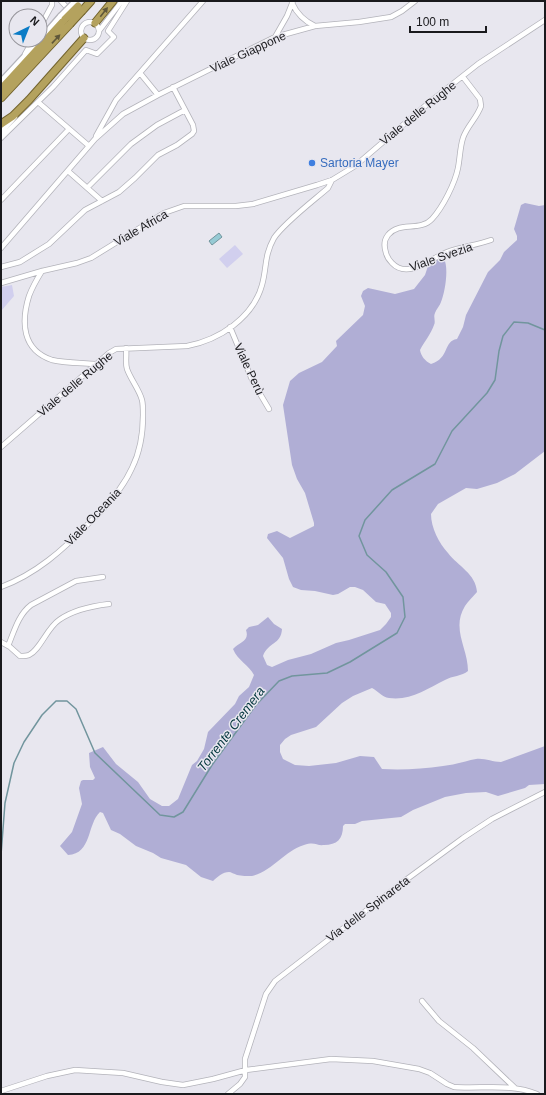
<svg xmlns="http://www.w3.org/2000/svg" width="546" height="1095" font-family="Helvetica,sans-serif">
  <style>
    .green { fill: #d1cfee }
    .forest { fill: #b0aed5 }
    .water { fill: #96cad4; stroke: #71959d }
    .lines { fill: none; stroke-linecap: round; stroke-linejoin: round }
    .stream { stroke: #71959d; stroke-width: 1.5 }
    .minor-casing { stroke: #b3b3ba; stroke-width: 6 }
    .tertiary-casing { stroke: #b3b3ba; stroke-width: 8 }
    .trunk-casing { stroke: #72632d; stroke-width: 9 }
    .minor { stroke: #fff; stroke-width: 4.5 }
    .tertiary { stroke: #fff; stroke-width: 5.5 }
    .trunk { stroke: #b4a25e; stroke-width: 7 }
    .tertiary-bridge-casing { stroke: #b3b3ba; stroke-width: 8; stroke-linecap: butt }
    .trunk-bridge-casing { stroke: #72632d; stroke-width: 9; stroke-linecap: butt }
    .tertiary-bridge { stroke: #fff; stroke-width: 5.5 }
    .trunk-bridge { stroke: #b4a25e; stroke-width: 7 }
    .oneway { fill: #5f573a }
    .shop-dot { fill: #3f7fe0; stroke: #e8e7ef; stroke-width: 1.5 }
    .labels { text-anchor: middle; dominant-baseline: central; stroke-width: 3; stroke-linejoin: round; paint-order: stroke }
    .street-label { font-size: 12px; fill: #1a1a1d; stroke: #e8e7ef }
    .shop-label { font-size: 12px; fill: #366cbe; stroke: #e8e7ef; text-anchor: start }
    .water-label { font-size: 13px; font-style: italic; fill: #01343c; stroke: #e8e7ef }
  </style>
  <rect width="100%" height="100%" fill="#e8e7ef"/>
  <path class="green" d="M 235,245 L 243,254 L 227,268 L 219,259 Z
    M 12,285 L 14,296 L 1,311 L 1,287 Z"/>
  <path class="forest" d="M 525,203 L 539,206 L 545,205 L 545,451 L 515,474 L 497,483 L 477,489 L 466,488 L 438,504 L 431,514 C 431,528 439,543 448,553 C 458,566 476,574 477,592 C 473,597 468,601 465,606 C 451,629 468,648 468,671 C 462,676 452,676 445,680 C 427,689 410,701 389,698 C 382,697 378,691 372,688 L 353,696 L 342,703 L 316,727 L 291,735 L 285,739 L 280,745 L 280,752 L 283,759 L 295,765 L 309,766 L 336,763 L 360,756 L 374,757 L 382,769 C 402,770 423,769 443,766 C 454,765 465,761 476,759 C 485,758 492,762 501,762 L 545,746 L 545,784 L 529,785 L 525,788 L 498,796 L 486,792 L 466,793 L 445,797 L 413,810 L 401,817 L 362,821 L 355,824 L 345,824 L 343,826 C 343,839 337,845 324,845 C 316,846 315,841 304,845 C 284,851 273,871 252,876 C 248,876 241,876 237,875 C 234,874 231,872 229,872 C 223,872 217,877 213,881 L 201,877 L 186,865 L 161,858 L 153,853 L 136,846 L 120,834 L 111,830 L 103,813 L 100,812 C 87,824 92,854 68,855 L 60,846 L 72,832 L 82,804 L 79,788 L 81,781 L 83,780 L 93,780 L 95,778 L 90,767 L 89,753 L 103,747 L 116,764 L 138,782 L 150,799 L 162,806 L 169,806 L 178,799 L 192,765 L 197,761 L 204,749 L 208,732 L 235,704 L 239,696 L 249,687 L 254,675 C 249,665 238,661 233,649 C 239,642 250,642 246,630 L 249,627 L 258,625 L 268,617 L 274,624 L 282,629 C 281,645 268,642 263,656 L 267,665 L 272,667 L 288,660 L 311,654 L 336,643 L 349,640 L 380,630 L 386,624 L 391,617 L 391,613 L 385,604 L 376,602 L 363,590 L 355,587 L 350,587 L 338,594 L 333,595 L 315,591 L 301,590 L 293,587 L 289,579 L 283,558 L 267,538 L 268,534 L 277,531 L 290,538 L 314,526 L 314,523 L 305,493 L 297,479 L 292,465 L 283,405 L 290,381 L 299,373 L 322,362 L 337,346 L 336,341 L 363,315 L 365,306 L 361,296 L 363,291 L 368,288 L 395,294 L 414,289 L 425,275 L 429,263 L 437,259 L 444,259 C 449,268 445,292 441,302 C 440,306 436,309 435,313 C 433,317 436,321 434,325 C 431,334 424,342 420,350 C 421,356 425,361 431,364 C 450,358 443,341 457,339 L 463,327 L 466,315 L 488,272 L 500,260 L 504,252 L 517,240 L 517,236 L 514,229 L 521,205 Z"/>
  <path class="water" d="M 219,233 L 222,237 L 212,245 L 209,241 Z"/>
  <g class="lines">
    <path class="stream" d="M 1,855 L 5,803 L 14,763 L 24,742 L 42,715 L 56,701 L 67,701 L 76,709 L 95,753 L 160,815 L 174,817 L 183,812 L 212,765 L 256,705 L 279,681 L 292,676 L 327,673 L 350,662 L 397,633 L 405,617 L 403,597 L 386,572 L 367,555 L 359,536 L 365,520 L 392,490 L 435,464 L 452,431 L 487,393 L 495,380 L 499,351 L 503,336 L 514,322 L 528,323 L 545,330"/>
    <g class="minor-casing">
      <path id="minor" d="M 61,1 L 70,11
        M 292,3 C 297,14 304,21 315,26
        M81 31a9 9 0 1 1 18 0a9 9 0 1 1-18 0Z
        M 40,27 L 52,5 L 52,1
        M 99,31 L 122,1
        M 275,37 L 287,16 L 293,1
        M 25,54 L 33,40
        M 140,73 L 158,95
        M 463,77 L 480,99 L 481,106 C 477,118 467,126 463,138 C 460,147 460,158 458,168 C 455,183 443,207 432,219 C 420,232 399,221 388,235 C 384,240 384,247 386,253 C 387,257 389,260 392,263 C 408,280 431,258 447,252 C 461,247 477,245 491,240
        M 38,102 L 89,146
        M 1,132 L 15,117
        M 96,136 L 116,100 L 203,1
        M 1,138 L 53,87 L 86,50 L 97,54 L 114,37 L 108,31 L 127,1
        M 68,171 L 102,201
        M 87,188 L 131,144 L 157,125 L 185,110
        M 1,200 L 69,129
        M 1,248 L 95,139 L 123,114 L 158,95 L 275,37 L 315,26 L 359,22 L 391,17 L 402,11 L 415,1
        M 1,267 L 20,262 L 49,244 L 85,210 L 119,192 L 135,178 L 158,155 L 177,145 L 192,134 L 194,131 L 193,125 L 173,87
        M 42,271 C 37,279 32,288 29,296 C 21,322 22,350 52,360 C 64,363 83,363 95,364
        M 1,283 L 42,271 L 77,263 L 91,258 L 164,213 L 184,206 L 236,206 L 253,204 L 317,185 L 332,180 L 355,166 L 431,101 L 478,64 L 545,20
        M 230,327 L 253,382 L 269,409
        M 1,447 L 109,353 L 116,349 L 187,346 C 219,340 253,318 262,285 C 267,267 264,256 274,238 C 284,223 313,201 328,188 L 332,180
        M 1,587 C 36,574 63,550 89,523 C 106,507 122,490 132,468 C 140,452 143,433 143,415 C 143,410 143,404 142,400 C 139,389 131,380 127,369 C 125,363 127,355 126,348
        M 1,642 L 10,647 L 20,656 C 22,656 27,656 29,655 C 40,650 47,628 59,620 C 73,610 92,606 109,604
        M 8,646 C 14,632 18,615 31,605 L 76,581 L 103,577
        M 422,1001 L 439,1021 L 473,1048 L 515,1088
        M 1,1091 L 47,1076 L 75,1070 L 123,1073 L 162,1082 L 183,1085 L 213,1079 L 246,1070 L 331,1059 L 373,1061 L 419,1069 L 430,1073 L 447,1084 L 454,1087 C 482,1089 511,1083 537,1094
        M 228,1094 L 240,1084 L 245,1077 L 245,1059 L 266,994 L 275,981 L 403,882 L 463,838 L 492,819 L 545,792"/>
    </g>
    <g class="tertiary-casing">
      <path id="tertiary" d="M 40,40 L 61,16
        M 1,82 L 40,40"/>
    </g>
    <g class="trunk-casing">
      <path id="trunk" d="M 82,11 L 91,1
        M 95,23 L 113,1
        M 1,89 L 65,19
        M 1,98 L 70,24
        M 1,124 L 13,116 L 29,100 L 84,38"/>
    </g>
    <use href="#minor" class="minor"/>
    <use href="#tertiary" class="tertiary"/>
    <use href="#trunk" class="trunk"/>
    <g class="tertiary-bridge-casing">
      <path id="tertiary-bridge" d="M 61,16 L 75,2"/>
    </g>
    <g class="trunk-bridge-casing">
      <path id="trunk-bridge" d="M 65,19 L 78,6
        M 70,24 L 82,11"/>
    </g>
    <use href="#tertiary-bridge" class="tertiary-bridge"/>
    <use href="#trunk-bridge" class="trunk-bridge"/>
  </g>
  <defs><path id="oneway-solid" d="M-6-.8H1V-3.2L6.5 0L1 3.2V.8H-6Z"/></defs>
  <g class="oneway">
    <use href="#oneway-solid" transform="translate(104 12) rotate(-52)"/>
    <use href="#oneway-solid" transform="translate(56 39) rotate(-47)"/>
  </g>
  <circle class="shop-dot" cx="312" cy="163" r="4"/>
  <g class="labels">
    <g class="street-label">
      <text transform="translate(248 52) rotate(-25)">Viale Giappone</text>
      <text transform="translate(418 113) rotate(-39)">Viale delle Rughe</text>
      <text transform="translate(141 228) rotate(-30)">Viale Africa</text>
      <text transform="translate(441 257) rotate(-19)">Viale Svezia</text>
      <text transform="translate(249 369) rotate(65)">Viale Perù</text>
      <text transform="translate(75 384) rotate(-40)">Viale delle Rughe</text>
      <text transform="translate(93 517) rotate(-46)">Viale Oceania</text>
      <text transform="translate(368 909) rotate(-37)">Via delle Spinareta</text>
    </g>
    <g class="shop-label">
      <text x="320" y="163">Sartoria Mayer</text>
    </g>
    <g class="water-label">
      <text transform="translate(231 729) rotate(-53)">Torrente Cremera</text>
    </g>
  </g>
  <rect width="546" height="1095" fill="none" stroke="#1a1a1d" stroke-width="4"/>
  <g transform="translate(28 28) rotate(43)"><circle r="19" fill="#e8e7ef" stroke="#96959b"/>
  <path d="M0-3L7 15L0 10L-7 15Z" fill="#0b7cc6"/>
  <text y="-6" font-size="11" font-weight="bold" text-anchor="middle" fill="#1a1a1d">N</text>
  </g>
  <path d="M410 26v6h76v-6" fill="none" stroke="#1a1a1d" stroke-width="2"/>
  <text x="416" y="26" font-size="12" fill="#1a1a1d" stroke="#e8e7ef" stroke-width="3" paint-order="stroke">100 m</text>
</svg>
